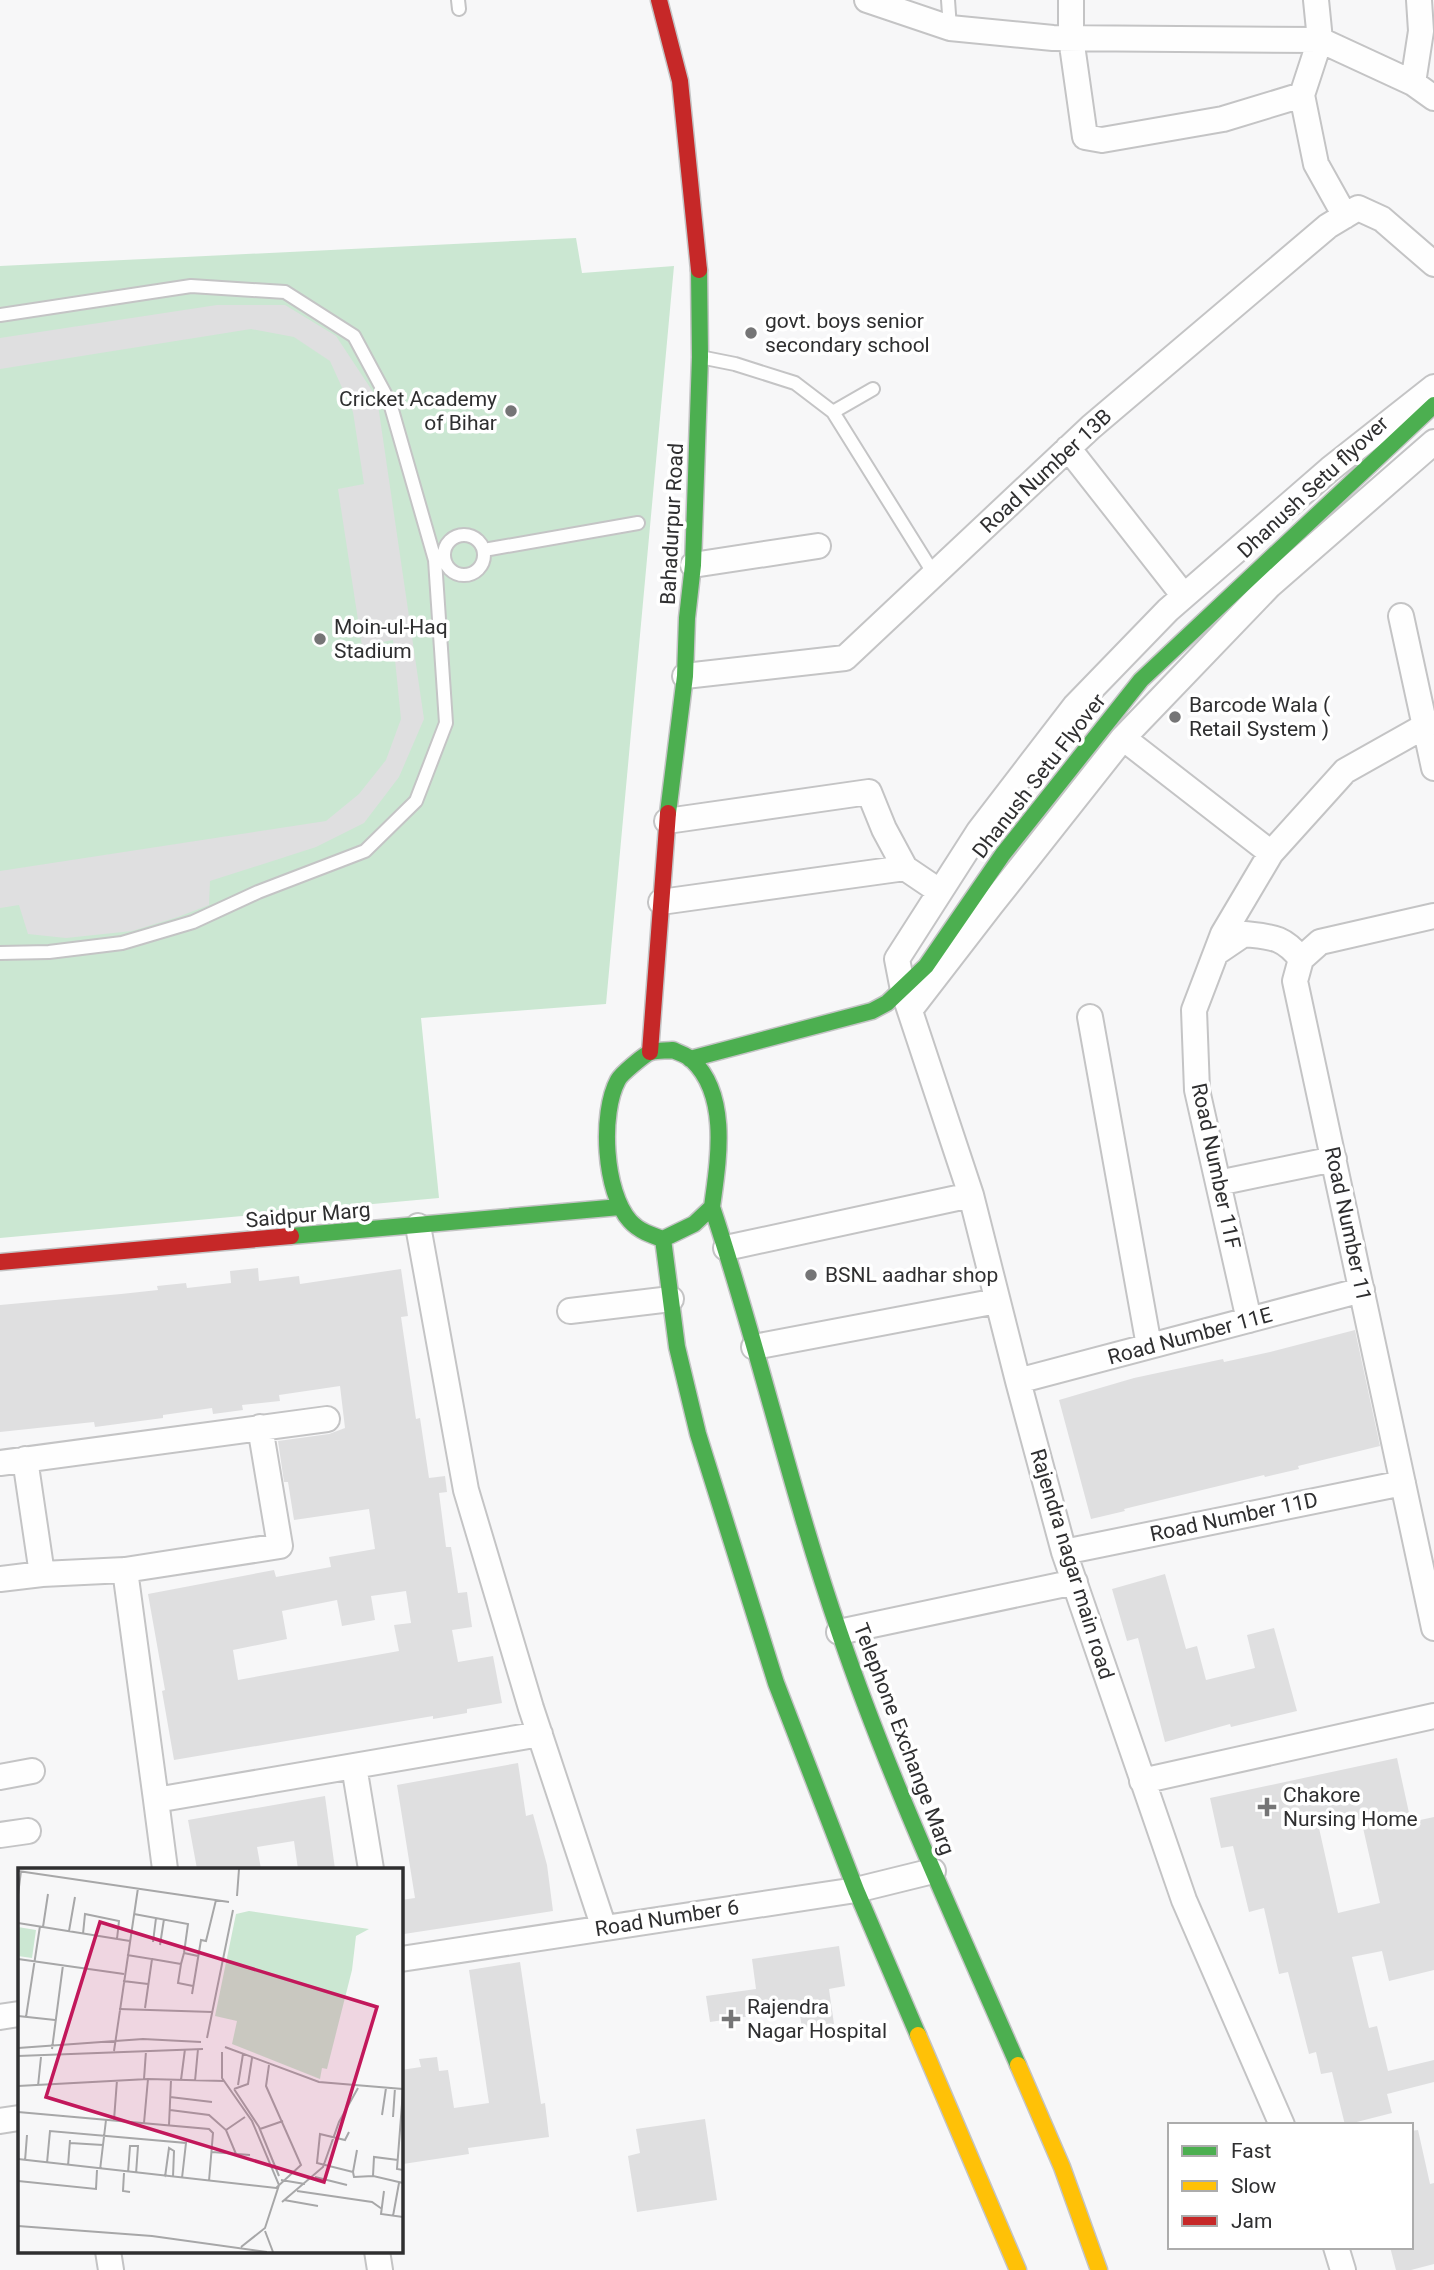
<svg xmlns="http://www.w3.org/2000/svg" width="1434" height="2270" font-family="Roboto,sans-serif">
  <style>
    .green { fill: #cbe7d2 }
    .building { fill: #dfdfe0; fill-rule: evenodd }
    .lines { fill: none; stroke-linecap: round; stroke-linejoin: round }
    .lane-casing { stroke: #c4c4c5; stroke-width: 16 }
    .street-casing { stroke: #c4c4c5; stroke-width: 28 }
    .fast-casing { stroke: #c4c4c5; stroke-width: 19 }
    .slow-casing { stroke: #c4c4c5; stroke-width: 19 }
    .jam-casing { stroke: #c4c4c5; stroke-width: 19 }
    .lane { stroke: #fefefe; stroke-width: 12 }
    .street { stroke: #fefefe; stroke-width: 24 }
    .fast { stroke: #4caf50; stroke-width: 16 }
    .slow { stroke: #ffc107; stroke-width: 16 }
    .jam { stroke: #c62828; stroke-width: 16 }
    .poi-dot { fill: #757576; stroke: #fff; stroke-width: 2.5 }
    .labels { text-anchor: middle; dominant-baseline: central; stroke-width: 7; stroke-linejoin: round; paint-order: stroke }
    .poi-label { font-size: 21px; fill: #2f2f30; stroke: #fff; text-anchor: start }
    .street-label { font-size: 21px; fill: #2f2f30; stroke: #fff }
    .inset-road { fill: none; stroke: #a7a7a8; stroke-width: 2 }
    .view { fill: #c2185b; fill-opacity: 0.15; stroke: #c2185b; stroke-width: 3.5 }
    .inset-edge { fill: none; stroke: #2f2f30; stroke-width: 3.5 }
  </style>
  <rect width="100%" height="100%" fill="#f7f7f8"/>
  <path class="green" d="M 576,238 L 582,273 L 674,266 L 606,1004 L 421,1018 L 439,1198 L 0,1238 L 0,266 Z"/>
  <path class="building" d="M 217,305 L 285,305 L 336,336 L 377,398 L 424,719 L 399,777 L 364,823 L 316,847 L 210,881 L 209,905 L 178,917 L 132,931 L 66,938 L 28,934 L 19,905 L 0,908 L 0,871 L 326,821 L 359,794 L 386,760 L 401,719 L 393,640 L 362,646 L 338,489 L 364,484 L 353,412 L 330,361 L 294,337 L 251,329 L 0,369 L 0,338 Z
    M 258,1268 L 259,1281 L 299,1276 L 300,1284 L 401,1269 L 408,1316 L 401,1317 L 416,1419 L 420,1418 L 429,1478 L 445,1476 L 447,1492 L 439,1493 L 446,1547 L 451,1547 L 458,1593 L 467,1592 L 472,1627 L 452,1630 L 458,1662 L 493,1656 L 502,1703 L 467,1709 L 467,1713 L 433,1719 L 433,1716 L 174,1760 L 162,1691 L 165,1690 L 148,1594 L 274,1570 L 276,1577 L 331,1567 L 329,1557 L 375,1549 L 369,1509 L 294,1520 L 288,1482 L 284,1482 L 278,1441 L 329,1434 L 345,1428 L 340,1386 L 279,1395 L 280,1401 L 242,1405 L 243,1410 L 213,1414 L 212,1408 L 163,1415 L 163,1418 L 95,1427 L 94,1422 L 0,1432 L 0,1305 L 121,1294 L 158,1290 L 157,1286 L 186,1283 L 187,1288 L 231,1283 L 230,1271 ZM 406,1591 L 411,1623 L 394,1625 L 399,1651 L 238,1680 L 233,1650 L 287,1639 L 282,1611 L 337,1600 L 342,1626 L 375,1620 L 371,1596 Z
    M 1355,1330 L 1380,1446 L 1298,1466 L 1299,1469 L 1265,1477 L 1264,1475 L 1124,1509 L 1125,1511 L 1091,1519 L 1059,1400 L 1134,1378 L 1223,1359 L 1224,1362 L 1270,1352 Z
    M 1165,1574 L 1186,1649 L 1197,1646 L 1206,1680 L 1255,1668 L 1247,1635 L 1274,1628 L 1297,1711 L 1231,1727 L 1230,1724 L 1165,1742 L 1138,1638 L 1127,1641 L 1112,1589 Z
    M 1397,1758 L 1411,1822 L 1434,1817 L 1434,1970 L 1389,1981 L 1382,1951 L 1352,1957 L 1369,2028 L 1377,2026 L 1388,2071 L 1434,2060 L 1434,2082 L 1387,2094 L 1392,2113 L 1345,2125 L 1332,2072 L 1321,2074 L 1316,2052 L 1309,2054 L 1288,1972 L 1279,1974 L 1264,1908 L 1249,1912 L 1233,1846 L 1221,1848 L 1210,1798 ZM 1361,1819 L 1380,1903 L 1338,1913 L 1319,1828 Z
    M 518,1763 L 526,1816 L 533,1814 L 547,1865 L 553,1911 L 404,1934 L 401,1900 L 415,1898 L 397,1785 Z
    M 325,1796 L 335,1869 L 298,1869 L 294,1841 L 257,1847 L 261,1869 L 197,1869 L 188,1820 Z
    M 839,1946 L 845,1986 L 829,1989 L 834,2024 L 802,2028 L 799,2009 L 710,2022 L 706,1996 L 756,1989 L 752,1959 Z
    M 520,1962 L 541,2104 L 545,2103 L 549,2137 L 468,2148 L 469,2154 L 403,2164 L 401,2070 L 421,2067 L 419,2059 L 437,2057 L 439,2071 L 448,2070 L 454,2108 L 489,2103 L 469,1970 Z
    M 705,2119 L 717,2200 L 637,2212 L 628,2156 L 640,2153 L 636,2129 Z
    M 1418,2130 L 1430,2184 L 1434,2183 L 1434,2264 L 1411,2270 L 1396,2270 L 1390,2247 L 1411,2247 L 1411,2131 Z"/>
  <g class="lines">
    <g class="lane-casing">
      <path id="lane" d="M 458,0 L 459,9
        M 948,0 L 950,28
        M 0,315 L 191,286 L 285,292 L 354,336 L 390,403 L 435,560 L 446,723 L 416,801 L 365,851 L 258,892 L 193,922 L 122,943 L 49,952 L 0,953
        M 700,357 L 735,364 L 795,383 L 833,412 L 934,574
        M 833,412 L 873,389
        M444 555a20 20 0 1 1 40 0a20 20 0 1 1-40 0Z
        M 484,550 L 638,523"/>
    </g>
    <g class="street-casing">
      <path id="street" d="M 867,0 L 950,28 L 1053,38 L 1320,40 L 1413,83 L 1434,98
        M 1071,0 L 1071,38 L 1085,137 L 1102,140 L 1223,119 L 1302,95 L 1320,40 L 1316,0
        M 1413,83 L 1421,31 L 1419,0
        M 1302,95 L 1316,164 L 1345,216
        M 1068,448 L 1184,596
        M 693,565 L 818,546
        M 1401,616 L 1434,768
        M 685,676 L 845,658 L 1091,427 L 1328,226 L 1358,208 L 1382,219 L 1434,264
        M 1123,738 L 1271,853
        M 667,821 L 869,792 L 884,829 L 905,868 L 939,891
        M 661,902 L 905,868
        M 1434,916 L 1320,942 L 1301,959 L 1295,981 L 1434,1628
        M 1216,953 L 1244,934 C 1271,937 1283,936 1301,959
        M 910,1010 L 991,905 L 1123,738 L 1269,586 L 1434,442
        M 1090,1017 L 1149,1346
        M 1218,1183 L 1334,1159
        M 418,1226 L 466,1490 L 531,1708 L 604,1928
        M 726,1248 L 971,1195
        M 570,1311 L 671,1299
        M 1249,1320 L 1197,1090 L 1194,1010 L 1223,934 L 1271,853 L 1345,771 L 1425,726
        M 754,1347 L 997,1301
        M 1018,1381 L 1362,1290
        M 25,1459 L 42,1574 L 125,1570 L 280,1546 L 260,1427
        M 0,1463 L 327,1419
        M 1064,1552 L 1403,1483
        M 125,1570 L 156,1800
        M 0,1579 L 42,1574
        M 839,1632 L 1075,1582
        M 354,1766 L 371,1869
        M 0,1777 L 32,1771
        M 1142,1781 L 1434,1716
        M 0,1835 L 28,1831
        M 165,1869 L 156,1800 L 540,1734
        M 401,1959 L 856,1890 L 933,1871
        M 0,2017 L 19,2014
        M 0,2121 L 19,2118
        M 1282,2125 L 1184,1900 L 1064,1552 L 1018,1381 L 971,1195 L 903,990 L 897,959 L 979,831 L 1075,706 L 1168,610 L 1330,469 L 1434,387
        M 1336,2247 L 1343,2270
        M 108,2251 L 111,2270
        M 377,2251 L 380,2270"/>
    </g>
    <g class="fast-casing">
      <path id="fast" d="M 668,813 L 685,676 L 687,618 L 693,565 L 700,357 L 699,270
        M 673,1050 C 679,1053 687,1055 692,1060 C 730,1096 718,1162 712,1207 L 694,1224 L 663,1239 C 651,1235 639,1231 630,1221 C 604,1192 600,1113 618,1080 C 621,1074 645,1054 651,1052 C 658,1050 666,1051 673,1050 Z
        M 690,1059 L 872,1011 L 887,1003 L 926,966 L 1003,854 L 1141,680 L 1434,405
        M 712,1207 C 759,1348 791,1493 840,1634 C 890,1781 956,1922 1018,2065
        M 291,1236 L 620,1207
        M 663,1239 L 677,1347 L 698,1434 L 776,1683 L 856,1890 L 918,2035"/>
    </g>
    <g class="slow-casing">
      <path id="slow" d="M 918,2035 L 1018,2270
        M 1018,2065 L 1062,2167 L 1099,2270"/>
    </g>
    <g class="jam-casing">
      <path id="jam" d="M 659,0 L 680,81 L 699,270
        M 650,1052 L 668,813
        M 0,1262 L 291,1236"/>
    </g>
    <use href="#lane" class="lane"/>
    <use href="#street" class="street"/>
    <use href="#fast" class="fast"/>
    <use href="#slow" class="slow"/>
    <use href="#jam" class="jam"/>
  </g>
  <g class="poi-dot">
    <circle cx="751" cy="333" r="7"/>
    <circle cx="511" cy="411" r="7"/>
    <circle cx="320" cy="639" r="7"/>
    <circle cx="1175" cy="717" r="7"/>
    <circle cx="811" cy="1275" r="7"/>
    <path d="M1263.5 1796.5h7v7h7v7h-7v7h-7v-7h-7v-7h7z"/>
    <path d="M727.5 2008.5h7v7h7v7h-7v7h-7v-7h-7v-7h7z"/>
  </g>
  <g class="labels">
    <g class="poi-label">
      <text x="765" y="321">govt. boys senior<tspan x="765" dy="24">secondary school</tspan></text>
      <text x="497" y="399" text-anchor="end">Cricket Academy<tspan x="497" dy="24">of Bihar</tspan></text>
      <text x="334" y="627">Moin-ul-Haq<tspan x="334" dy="24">Stadium</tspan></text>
      <text x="1189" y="705">Barcode Wala (<tspan x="1189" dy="24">Retail System )</tspan></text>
      <text x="825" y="1275">BSNL aadhar shop</text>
      <text x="1283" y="1795">Chakore<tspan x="1283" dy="24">Nursing Home</tspan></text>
      <text x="747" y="2007">Rajendra<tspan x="747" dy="24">Nagar Hospital</tspan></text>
    </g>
    <g class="street-label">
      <text transform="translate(1046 471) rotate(-43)">Road Number 13B</text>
      <text transform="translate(1313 487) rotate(-43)">Dhanush Setu flyover</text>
      <text transform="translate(672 524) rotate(-87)">Bahadurpur Road</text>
      <text transform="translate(1039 776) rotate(-52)">Dhanush Setu Flyover</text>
      <text transform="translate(1216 1166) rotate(78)">Road Number 11F</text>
      <text transform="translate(308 1215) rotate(-5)">Saidpur Marg</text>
      <text transform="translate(1348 1224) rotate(78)">Road Number 11</text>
      <text transform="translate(1190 1336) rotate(-15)">Road Number 11E</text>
      <text transform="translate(1234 1517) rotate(-12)">Road Number 11D</text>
      <text transform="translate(1072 1564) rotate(73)">Rajendra nagar main road</text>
      <text transform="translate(904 1739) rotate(69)">Telephone Exchange Marg</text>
      <text transform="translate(667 1918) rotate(-9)">Road Number 6</text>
    </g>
  </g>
  <g transform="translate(18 1868)">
    <rect width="385" height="385" fill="#f7f7f8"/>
    <path d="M 231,43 L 351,61 L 338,68 L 334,102 L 309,201 L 304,200 L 302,211 L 214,176 L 219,153 L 197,148 L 218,46 ZM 0,59 L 18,62 L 14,90 L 0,88 Z" fill="#cbe7d2"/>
    <path class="inset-road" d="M 0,3 L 211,34M 0,27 L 3,3M 219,28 L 221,1M 116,46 L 170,56 L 166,85M 0,55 L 112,73M 25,59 L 30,26M 51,63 L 57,29M 65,66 L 67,46 L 101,53 L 99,71M 135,74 L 138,50M 142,77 L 146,51M 109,87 L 134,91 L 127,140M 0,91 L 106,106M 134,91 L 163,96M 105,113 L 130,116M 175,118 L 160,115 L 163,96 L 166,85 L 180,88M 174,126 L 183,72 L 188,73 L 198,32M 101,141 L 194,144M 0,148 L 37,152M 8,149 L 22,58M 189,170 L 215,42M 207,179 L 301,214 L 385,221M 0,180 L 125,171 L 183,174M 34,181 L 45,97M 96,183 L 120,20M 204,184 L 204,210 L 234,253 L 261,317 L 247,360 L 223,379M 0,188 L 185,181M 126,211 L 128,183M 163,212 L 167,181M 177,213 L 180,181M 220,217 L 225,186M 0,218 L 130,211 L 206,213M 20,218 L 23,189M 216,221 L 241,259 L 261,308M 216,221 L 230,216 L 234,190M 385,223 L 379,301 L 385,302M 152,229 L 194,234M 152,242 L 191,247 L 208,262 L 218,286M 0,244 L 191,261 L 195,265 L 191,313M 364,247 L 368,220M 375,249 L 377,220M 96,252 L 99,212M 126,255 L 130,211M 151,257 L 153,212M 242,261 L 265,253M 208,262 L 227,249M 331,264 L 327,272 L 302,266 L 299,295 L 335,304 L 339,282M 52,275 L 85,277M 194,284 L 232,287M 0,291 L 258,320 L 283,297 L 248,218 L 251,197M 380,292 L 356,289 L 355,308 L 385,315M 7,293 L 9,267M 29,295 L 32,263 L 168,275 L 164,310M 50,298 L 52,272M 82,302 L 88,252M 335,304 L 336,309 L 355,308M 106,305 L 105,323 L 112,324M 110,305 L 112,278 L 120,278 L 118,306M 147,309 L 151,280 L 156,283 L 155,309M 297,309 L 329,317M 263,312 L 287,316M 0,313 L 78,321 L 79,302M 279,323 L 354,334 L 364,341M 366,323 L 363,346 L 385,349M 266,332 L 300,338M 264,334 L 305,299 L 321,254 L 340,220M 375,348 L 381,315M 0,358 L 134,368 L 249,384M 247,363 L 255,384"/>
    <path class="view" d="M 82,54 L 359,139 L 306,314 L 28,229 Z"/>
    <rect width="385" height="385" class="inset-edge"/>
  </g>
  <rect x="1168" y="2123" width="245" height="126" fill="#ffffff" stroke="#acacac" stroke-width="2"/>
  <rect x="1182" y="2146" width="35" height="10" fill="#4caf50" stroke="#acacac" stroke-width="2"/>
  <text x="1231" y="2158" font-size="21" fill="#2f2f30">Fast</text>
  <rect x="1182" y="2181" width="35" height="10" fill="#ffc107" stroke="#acacac" stroke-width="2"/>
  <text x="1231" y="2193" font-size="21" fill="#2f2f30">Slow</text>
  <rect x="1182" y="2216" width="35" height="10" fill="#c62828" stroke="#acacac" stroke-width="2"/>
  <text x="1231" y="2228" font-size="21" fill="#2f2f30">Jam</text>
</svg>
